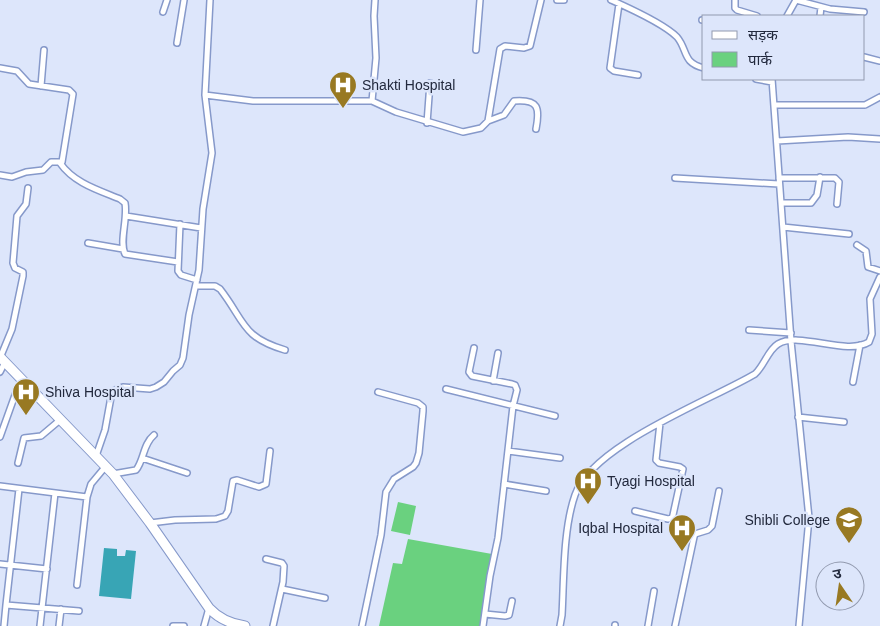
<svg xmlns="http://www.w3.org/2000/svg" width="880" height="626" font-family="Arial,'Noto Sans Devanagari',sans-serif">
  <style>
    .green { fill: #6ad17f }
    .water { fill: #38a5b5 }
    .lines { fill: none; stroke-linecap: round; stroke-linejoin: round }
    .minor-casing { stroke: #8699ca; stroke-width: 8 }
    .trunk-casing { stroke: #8699ca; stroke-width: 11 }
    .minor { stroke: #fff; stroke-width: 5 }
    .trunk { stroke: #fff; stroke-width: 9 }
    .labels { text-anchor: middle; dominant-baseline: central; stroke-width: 5; stroke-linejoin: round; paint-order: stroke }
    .poi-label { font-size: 14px; fill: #22293d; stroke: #dde6fb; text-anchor: start }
  </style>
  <rect width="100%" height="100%" fill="#dde6fb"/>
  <path class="green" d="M 398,502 L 416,506 L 410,535 L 391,531 Z
    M 408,539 L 492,554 L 483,626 L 379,626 L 393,563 L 402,564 Z"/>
  <path class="water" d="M 104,548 L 117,549 L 117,556 L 125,556 L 126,550 L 136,551 L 131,599 L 99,596 Z"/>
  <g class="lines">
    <g class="minor-casing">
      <path id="minor" d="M 557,0 L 564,0
        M 611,0 C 629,8 663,23 677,37 C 688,50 682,63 704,68
        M 735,0 L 735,8 L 737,10 L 757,16
        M 796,0 L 830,9 L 864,12
        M 619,4 L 610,68 L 614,71 L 638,75
        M 163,12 L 167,0
        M 787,16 L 796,0
        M 820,16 L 821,7
        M 702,20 L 704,20
        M 177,43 L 184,0
        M 476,50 L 480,0
        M 864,57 L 880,61
        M 0,68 L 17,71 L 29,84 L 69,90 L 73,94 L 62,162 L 51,162 L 43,170 L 26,172 L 12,177 L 0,175
        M 756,79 L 772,82
        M 772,79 L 791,341 L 809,518 L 799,626
        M 41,86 L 44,50
        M 205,95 L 253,101 L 372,101 L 396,112 L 463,132 L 481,128 L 488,121 L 500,49 L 505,46 L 524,48 L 530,46 L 541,0
        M 372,101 L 376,58 L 374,16 L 375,0
        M 774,105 L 865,105 L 880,97
        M 488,121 L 504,115 L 514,101 C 539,99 540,108 536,129
        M 427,123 L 430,83
        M 777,141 L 848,137 L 880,139
        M 60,163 C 74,183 98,190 120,199 L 125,203 C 128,219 119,241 125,254 L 178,262
        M 675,178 L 779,184
        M 779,178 L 835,178 L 839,182 L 837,204
        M 781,203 L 811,203 L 817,195 L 820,177
        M 126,216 L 201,228
        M 180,224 L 178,271 L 181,275 L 197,280
        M 783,227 L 849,234
        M 88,243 L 123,249
        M 857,245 L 866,251 L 868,267 L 880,271
        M 196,286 L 215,286 L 220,289 C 245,321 241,337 285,350
        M 749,330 L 791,333
        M 474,348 L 469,372 L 472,376 L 512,384 L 515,385 L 517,390 L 513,406 L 498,538 L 490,576 L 483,626
        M 0,358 L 12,329 L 23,276 L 23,272 L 15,268 L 13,263 L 17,216 L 26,204 L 28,188
        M 0,372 L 5,362
        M 493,381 L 498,353
        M 853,382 L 860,345
        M 446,389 L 555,416
        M 798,417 L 844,422
        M 0,437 L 15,395 L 22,380
        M 508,451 L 560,458
        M 96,456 L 105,430 L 111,397 L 115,390 L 123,387 L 150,389 L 156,387 L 164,382 L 173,371 L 180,365 L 183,358 L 189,315 L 199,270 L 203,209 L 212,153 L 205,95 L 210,0
        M 142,458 L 187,473
        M 18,463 L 24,438 L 41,436 L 60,420
        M 113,474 L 136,470 C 144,460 143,444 154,435
        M 504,484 L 546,491
        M 0,486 L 87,497
        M 19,489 L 6,605 L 79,611
        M 635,511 L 668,519 L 672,518 L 673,515 L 683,469 L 680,467 L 659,463 L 656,460 L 660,423
        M 150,523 L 175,520 L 216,519 L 225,516 L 228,511 L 233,481 L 237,480 L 259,487 L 266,484 L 270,451
        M 266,559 L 282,563 L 284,566 L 283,582 L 273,626
        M 0,564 L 47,569
        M 77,585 L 87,497 L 91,484 L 106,466
        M 282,589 L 325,598
        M 485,614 L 505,616 L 509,615 L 512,601
        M 4,626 L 6,605
        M 40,626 L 55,493
        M 59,626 L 61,609
        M 173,626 L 184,626
        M 204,626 L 209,608
        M 362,626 L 381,535 L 386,492 L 394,479 L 413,467 L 416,463 L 419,453 L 423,411 L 423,407 L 418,403 L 378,392
        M 560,626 L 562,615 C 564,579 563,529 575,495 C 592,445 709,401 755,374 C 764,366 768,350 778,344 C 800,331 846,356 869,342 L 872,334 L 870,299 L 880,277
        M 615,626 L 615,625
        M 648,626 L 654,591
        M 675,626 L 694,537 L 695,534 L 708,530 L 712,526 L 719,491"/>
    </g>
    <g class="trunk-casing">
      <path id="trunk" d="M 0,357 L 113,474 L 150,523 L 209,608 C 219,619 231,624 245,626"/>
    </g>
    <use href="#minor" class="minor"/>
    <use href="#trunk" class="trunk"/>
  </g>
  <defs>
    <g id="hospital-pin" transform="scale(1.4375)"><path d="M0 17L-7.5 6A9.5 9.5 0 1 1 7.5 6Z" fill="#987922" stroke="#dde6fb"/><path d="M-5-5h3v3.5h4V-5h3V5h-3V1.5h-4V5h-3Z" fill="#fff"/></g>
    <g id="university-pin" transform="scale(1.4375)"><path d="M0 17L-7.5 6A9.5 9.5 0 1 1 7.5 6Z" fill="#987922" stroke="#dde6fb"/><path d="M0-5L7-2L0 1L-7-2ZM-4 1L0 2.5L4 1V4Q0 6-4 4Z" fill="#fff"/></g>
  </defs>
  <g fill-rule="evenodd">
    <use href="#hospital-pin" x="343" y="85"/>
    <use href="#hospital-pin" x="26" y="392"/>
    <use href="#hospital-pin" x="588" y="481"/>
    <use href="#university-pin" x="849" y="520"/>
    <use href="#hospital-pin" x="682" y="528"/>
  </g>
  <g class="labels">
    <g class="poi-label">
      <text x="362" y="85">Shakti Hospital</text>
      <text x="45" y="392">Shiva Hospital</text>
      <text x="607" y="481">Tyagi Hospital</text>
      <text x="830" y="520" text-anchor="end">Shibli College</text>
      <text x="663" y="528" text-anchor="end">Iqbal Hospital</text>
    </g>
  </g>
  <rect x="702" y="15" width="162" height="65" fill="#dde6fb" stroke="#929aaf"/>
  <rect x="712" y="31" width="25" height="8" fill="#ffffff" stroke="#929aaf"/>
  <text x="748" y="40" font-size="15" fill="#22293d">सड़क</text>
  <rect x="712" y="52" width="25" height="15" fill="#6ad17f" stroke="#929aaf"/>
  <text x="748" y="65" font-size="15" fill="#22293d">पार्क</text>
  <g transform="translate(840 586) rotate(347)"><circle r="24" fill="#dde6fb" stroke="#929aaf"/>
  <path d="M0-4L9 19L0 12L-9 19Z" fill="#987922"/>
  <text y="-8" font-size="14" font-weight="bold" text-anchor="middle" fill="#22293d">उ</text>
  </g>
</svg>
